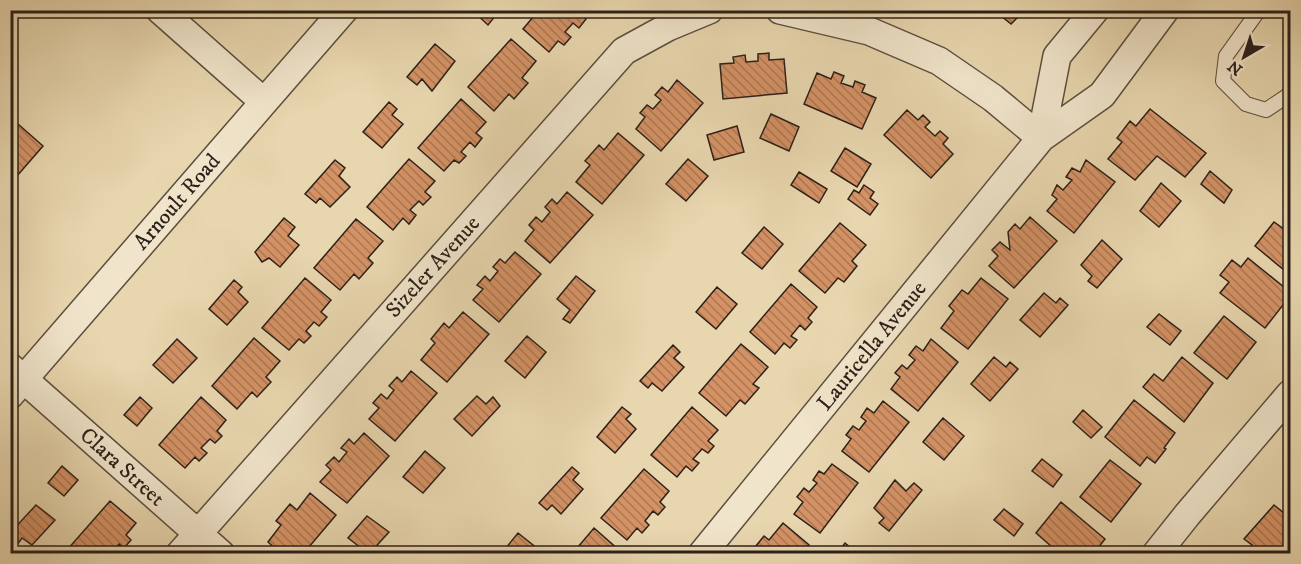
<svg xmlns="http://www.w3.org/2000/svg" width="1301" height="564" font-family="'IM FELL DW Pica',serif">
  <style>
    .building { fill: url(#building-back-hatch); stroke: #2c201a; stroke-width: 1.5 }
    .lines { fill: none; stroke-linecap: round; stroke-linejoin: round }
    .lane-casing { stroke: #5b4e3f; stroke-width: 16 }
    .street-casing { stroke: #5b4e3f; stroke-width: 30 }
    .lane { stroke: #f0e4ca; stroke-width: 14 }
    .street { stroke: #f0e4ca; stroke-width: 27 }
    .labels { text-anchor: middle; dominant-baseline: central; stroke-width: 4.5; stroke-linejoin: round; paint-order: stroke }
    .street-label { font-size: 22px; fill: #2c201a; stroke: #f0e4ca }
  </style>
  <defs>
    <pattern id="building-back-hatch" width="6" height="6" patternUnits="userSpaceOnUse" patternTransform="scale(1.5)"><rect width="6" height="6" fill="#d49265"/><path d="M-1 5l2 2M0 0l6 6M5-1l2 2" fill="none" stroke="#ac7752"/></pattern>
  </defs>
  <rect width="100%" height="100%" fill="#e8d6ae"/>
  <filter id="stains"><feTurbulence type="fractalNoise" baseFrequency=".00333" numOctaves="4"/><feColorMatrix values="0 0 0 0 .2 0 0 0 0 .09 0 0 0 0 .02 0 0 0 .5 -.17"/></filter>
  <radialGradient id="worn" r=".72"><stop offset=".6" stop-color="#630" stop-opacity="0"/><stop offset="1" stop-color="#630" stop-opacity=".3"/></radialGradient>
  <path class="building" d="M 472,10 L 500,10 L 488,25 Z
    M 539,10 L 584,10 L 581,14 L 586,19 L 579,28 L 573,23 L 565,32 L 571,37 L 564,45 L 558,41 L 549,52 L 523,29 Z
    M 994,10 L 1032,10 L 1026,17 L 1021,14 L 1011,24 Z
    M 511,39 L 536,61 L 522,78 L 528,83 L 514,99 L 509,94 L 494,111 L 468,87 Z
    M 435,44 L 455,61 L 432,91 L 422,79 L 417,85 L 407,77 Z
    M 769,53 L 769,60 L 784,59 L 787,93 L 723,99 L 720,64 L 734,63 L 733,57 L 745,55 L 746,62 L 758,61 L 758,54 Z
    M 834,72 L 844,76 L 841,83 L 853,87 L 855,81 L 865,85 L 862,92 L 876,98 L 862,129 L 804,104 L 817,73 L 831,79 Z
    M 677,80 L 703,103 L 661,151 L 636,129 L 645,117 L 640,113 L 647,105 L 653,109 L 661,100 L 655,95 L 662,87 L 668,92 Z
    M 461,99 L 486,122 L 476,133 L 482,138 L 475,147 L 470,142 L 461,152 L 466,156 L 459,163 L 454,160 L 444,171 L 418,148 Z
    M 389,102 L 397,109 L 392,115 L 403,124 L 382,148 L 363,132 Z
    M 1150,109 L 1206,153 L 1185,177 L 1157,156 L 1135,180 L 1108,159 L 1122,142 L 1117,138 L 1130,121 L 1136,126 Z
    M 907,110 L 918,120 L 923,115 L 930,122 L 925,127 L 935,136 L 940,131 L 948,138 L 943,144 L 953,154 L 931,178 L 884,135 Z
    M 771,114 L 799,127 L 789,151 L 760,138 Z
    M 10,117 L 43,146 L 10,184 Z
    M 737,126 L 744,152 L 714,160 L 707,135 Z
    M 618,133 L 644,155 L 602,204 L 576,182 L 590,165 L 585,161 L 599,145 L 604,150 Z
    M 845,148 L 871,164 L 857,187 L 831,171 Z
    M 409,159 L 435,181 L 425,192 L 431,197 L 423,205 L 419,201 L 410,210 L 416,215 L 409,224 L 403,218 L 393,230 L 367,207 Z
    M 688,159 L 708,176 L 686,201 L 666,184 Z
    M 335,160 L 345,168 L 339,176 L 350,187 L 330,207 L 320,198 L 316,203 L 305,194 Z
    M 1086,160 L 1115,182 L 1074,233 L 1047,211 L 1057,199 L 1052,195 L 1057,185 L 1063,190 L 1072,180 L 1066,177 L 1072,168 L 1080,172 Z
    M 1210,171 L 1232,190 L 1224,203 L 1201,184 Z
    M 799,172 L 827,189 L 819,203 L 791,185 Z
    M 1161,183 L 1181,201 L 1159,227 L 1140,211 Z
    M 864,185 L 874,192 L 870,198 L 878,204 L 870,215 L 848,199 L 854,190 L 859,193 Z
    M 567,192 L 593,215 L 550,263 L 525,241 L 534,230 L 529,225 L 536,217 L 542,222 L 550,212 L 545,207 L 552,199 L 557,204 Z
    M 1030,217 L 1057,241 L 1014,288 L 989,266 L 998,256 L 992,250 L 1000,242 L 1010,250 L 1008,232 L 1015,224 L 1020,229 Z
    M 284,218 L 295,227 L 288,236 L 299,245 L 280,267 L 269,258 L 262,262 L 255,252 Z
    M 356,219 L 383,241 L 368,258 L 373,263 L 359,279 L 354,274 L 340,290 L 314,268 Z
    M 1290,221 L 1290,275 L 1255,246 L 1274,222 L 1284,229 Z
    M 840,223 L 866,245 L 852,261 L 857,266 L 844,282 L 838,278 L 825,293 L 799,271 Z
    M 764,227 L 783,244 L 762,269 L 742,253 Z
    M 1102,240 L 1122,259 L 1097,288 L 1088,281 L 1092,276 L 1081,265 Z
    M 515,252 L 541,274 L 499,322 L 473,300 L 483,289 L 477,285 L 485,276 L 490,281 L 498,271 L 493,267 L 500,259 L 505,263 Z
    M 1248,258 L 1290,292 L 1290,296 L 1265,328 L 1220,293 L 1229,282 L 1220,275 L 1232,260 L 1241,267 Z
    M 576,276 L 595,291 L 570,323 L 563,319 L 570,310 L 557,299 Z
    M 305,278 L 331,300 L 321,312 L 327,317 L 319,326 L 314,322 L 306,331 L 311,336 L 304,343 L 299,339 L 289,350 L 262,328 Z
    M 981,278 L 1008,299 L 968,349 L 941,328 L 954,311 L 949,306 L 962,290 L 968,294 Z
    M 234,280 L 242,287 L 238,292 L 248,302 L 227,325 L 209,309 Z
    M 791,284 L 817,307 L 808,318 L 812,322 L 805,330 L 800,325 L 791,336 L 797,340 L 790,348 L 784,343 L 775,354 L 750,332 Z
    M 717,287 L 737,304 L 716,329 L 696,312 Z
    M 1044,293 L 1056,303 L 1060,298 L 1068,305 L 1040,337 L 1020,320 Z
    M 463,312 L 489,334 L 447,382 L 421,360 L 435,343 L 431,339 L 444,323 L 449,328 Z
    M 1159,314 L 1181,331 L 1170,345 L 1147,327 Z
    M 1224,316 L 1256,342 L 1227,379 L 1194,353 Z
    M 527,336 L 546,352 L 525,378 L 505,361 Z
    M 254,338 L 280,361 L 266,377 L 271,382 L 257,397 L 252,392 L 237,409 L 212,386 Z
    M 177,339 L 197,358 L 173,383 L 153,365 Z
    M 931,339 L 958,362 L 918,411 L 891,389 L 900,377 L 895,373 L 902,365 L 907,369 L 915,360 L 909,355 L 916,346 L 923,351 Z
    M 741,344 L 768,367 L 753,384 L 759,388 L 745,404 L 740,400 L 726,416 L 699,393 Z
    M 673,345 L 680,352 L 674,358 L 684,367 L 662,391 L 652,383 L 648,388 L 640,381 Z
    M 994,357 L 1006,367 L 1010,362 L 1018,369 L 990,401 L 971,384 Z
    M 1182,357 L 1213,383 L 1184,422 L 1143,387 L 1154,374 L 1163,381 Z
    M 411,371 L 437,393 L 395,441 L 369,419 L 379,408 L 373,403 L 381,394 L 387,399 L 394,390 L 389,386 L 397,377 L 402,382 Z
    M 477,396 L 486,404 L 493,397 L 500,406 L 472,436 L 454,419 Z
    M 140,397 L 152,408 L 137,426 L 124,415 Z
    M 201,397 L 226,420 L 217,431 L 222,436 L 215,443 L 210,439 L 201,448 L 207,453 L 199,461 L 195,457 L 185,468 L 159,445 Z
    M 1134,400 L 1175,433 L 1164,448 L 1166,449 L 1155,463 L 1147,457 L 1140,466 L 1105,437 Z
    M 883,401 L 909,422 L 869,472 L 842,451 L 851,439 L 846,435 L 853,426 L 859,430 L 866,421 L 861,417 L 867,408 L 874,413 Z
    M 622,407 L 631,414 L 626,419 L 636,429 L 615,453 L 597,437 Z
    M 692,407 L 718,430 L 708,441 L 714,446 L 708,453 L 702,449 L 693,459 L 699,463 L 692,471 L 686,466 L 677,477 L 651,455 Z
    M 1083,410 L 1102,427 L 1091,438 L 1073,422 Z
    M 943,418 L 964,436 L 944,460 L 923,442 Z
    M 364,433 L 389,456 L 347,503 L 320,482 L 331,470 L 326,465 L 334,457 L 339,462 L 347,452 L 341,448 L 349,439 L 354,444 Z
    M 425,451 L 445,468 L 423,493 L 403,477 Z
    M 1042,459 L 1062,475 L 1053,487 L 1032,471 Z
    M 1110,460 L 1141,484 L 1111,522 L 1080,497 Z
    M 832,464 L 858,483 L 820,533 L 794,514 L 803,502 L 797,497 L 804,488 L 809,492 L 817,483 L 813,480 L 819,471 L 824,474 Z
    M 62,466 L 78,480 L 64,496 L 48,483 Z
    M 572,467 L 579,473 L 573,480 L 583,489 L 561,514 L 552,505 L 547,510 L 539,503 Z
    M 644,469 L 669,491 L 660,502 L 665,507 L 658,515 L 653,511 L 645,521 L 649,525 L 642,533 L 637,528 L 627,540 L 601,518 Z
    M 895,480 L 906,491 L 914,483 L 922,490 L 889,531 L 879,523 L 884,518 L 874,508 Z
    M 310,493 L 336,515 L 303,554 L 281,554 L 268,542 L 281,525 L 276,521 L 290,504 L 297,510 Z
    M 110,501 L 136,523 L 126,535 L 131,540 L 124,548 L 119,544 L 111,554 L 71,554 L 67,550 Z
    M 1061,502 L 1105,539 L 1093,554 L 1060,554 L 1036,533 Z
    M 36,505 L 55,520 L 32,545 L 22,538 L 17,545 L 10,540 L 10,533 Z
    M 1274,505 L 1290,518 L 1290,554 L 1255,554 L 1249,549 L 1252,545 L 1244,539 Z
    M 1004,509 L 1023,524 L 1014,536 L 994,520 Z
    M 367,516 L 389,532 L 369,554 L 348,538 Z
    M 783,523 L 809,545 L 803,554 L 753,554 L 751,552 L 764,536 L 769,540 Z
    M 594,528 L 620,551 L 618,554 L 572,554 Z
    M 518,533 L 538,549 L 535,554 L 501,554 Z
    M 845,543 L 858,554 L 837,554 Z"/>
  <g class="lines">
    <g class="lane-casing">
      <path id="lane" d="M 1259,10 L 1226,56 L 1223,81 L 1246,104 L 1266,110 L 1287,96 L 1290,92"/>
    </g>
    <g class="street-casing">
      <path id="street" d="M 160,10 L 264,102
        M 780,10 L 869,31 L 939,61 L 993,98 L 1041,138
        M 1041,138 L 1057,56 L 1095,10
        M 11,368 L 221,554
        M 10,395 L 264,102 L 344,10
        M 180,554 L 624,51 L 668,27 L 709,10
        M 702,554 L 1041,138 L 1102,95 L 1165,10
        M 1156,554 L 1187,515 L 1290,394"/>
    </g>
    <use href="#lane" class="lane"/>
    <use href="#street" class="street"/>
  </g>
  <g class="labels">
    <g class="street-label">
      <text transform="translate(177 202) rotate(-49)">Arnoult Road</text>
      <text transform="translate(433 267) rotate(-48)">Sizeler Avenue</text>
      <text transform="translate(872 346) rotate(-51)">Lauricella Avenue</text>
      <text transform="translate(122 467) rotate(42)">Clara Street</text>
    </g>
  </g>
  <rect width="1301" height="564" fill="none" stroke="#e8d6ae" stroke-width="36"/>
  <rect x="12" y="12" width="1277" height="540" fill="none" stroke="#2c201a" stroke-width="3"/>
  <rect x="18" y="18" width="1265" height="528" fill="none" stroke="#2c201a" stroke-width="1.5"/>
  <g transform="translate(1244 57) rotate(219)" stroke="#f0e4ca" stroke-width="4.5" paint-order="stroke">
  <path d="M0-4.5L10 22L0 15L-10 22Z" fill="#2c201a"/>
  <text y="-9" font-size="16" font-weight="bold" text-anchor="middle" fill="#2c201a">N</text>
  </g>
  <rect width="100%" height="100%" filter="url(#stains)"/>
  <rect width="100%" height="100%" fill="url(#worn)"/>
</svg>
